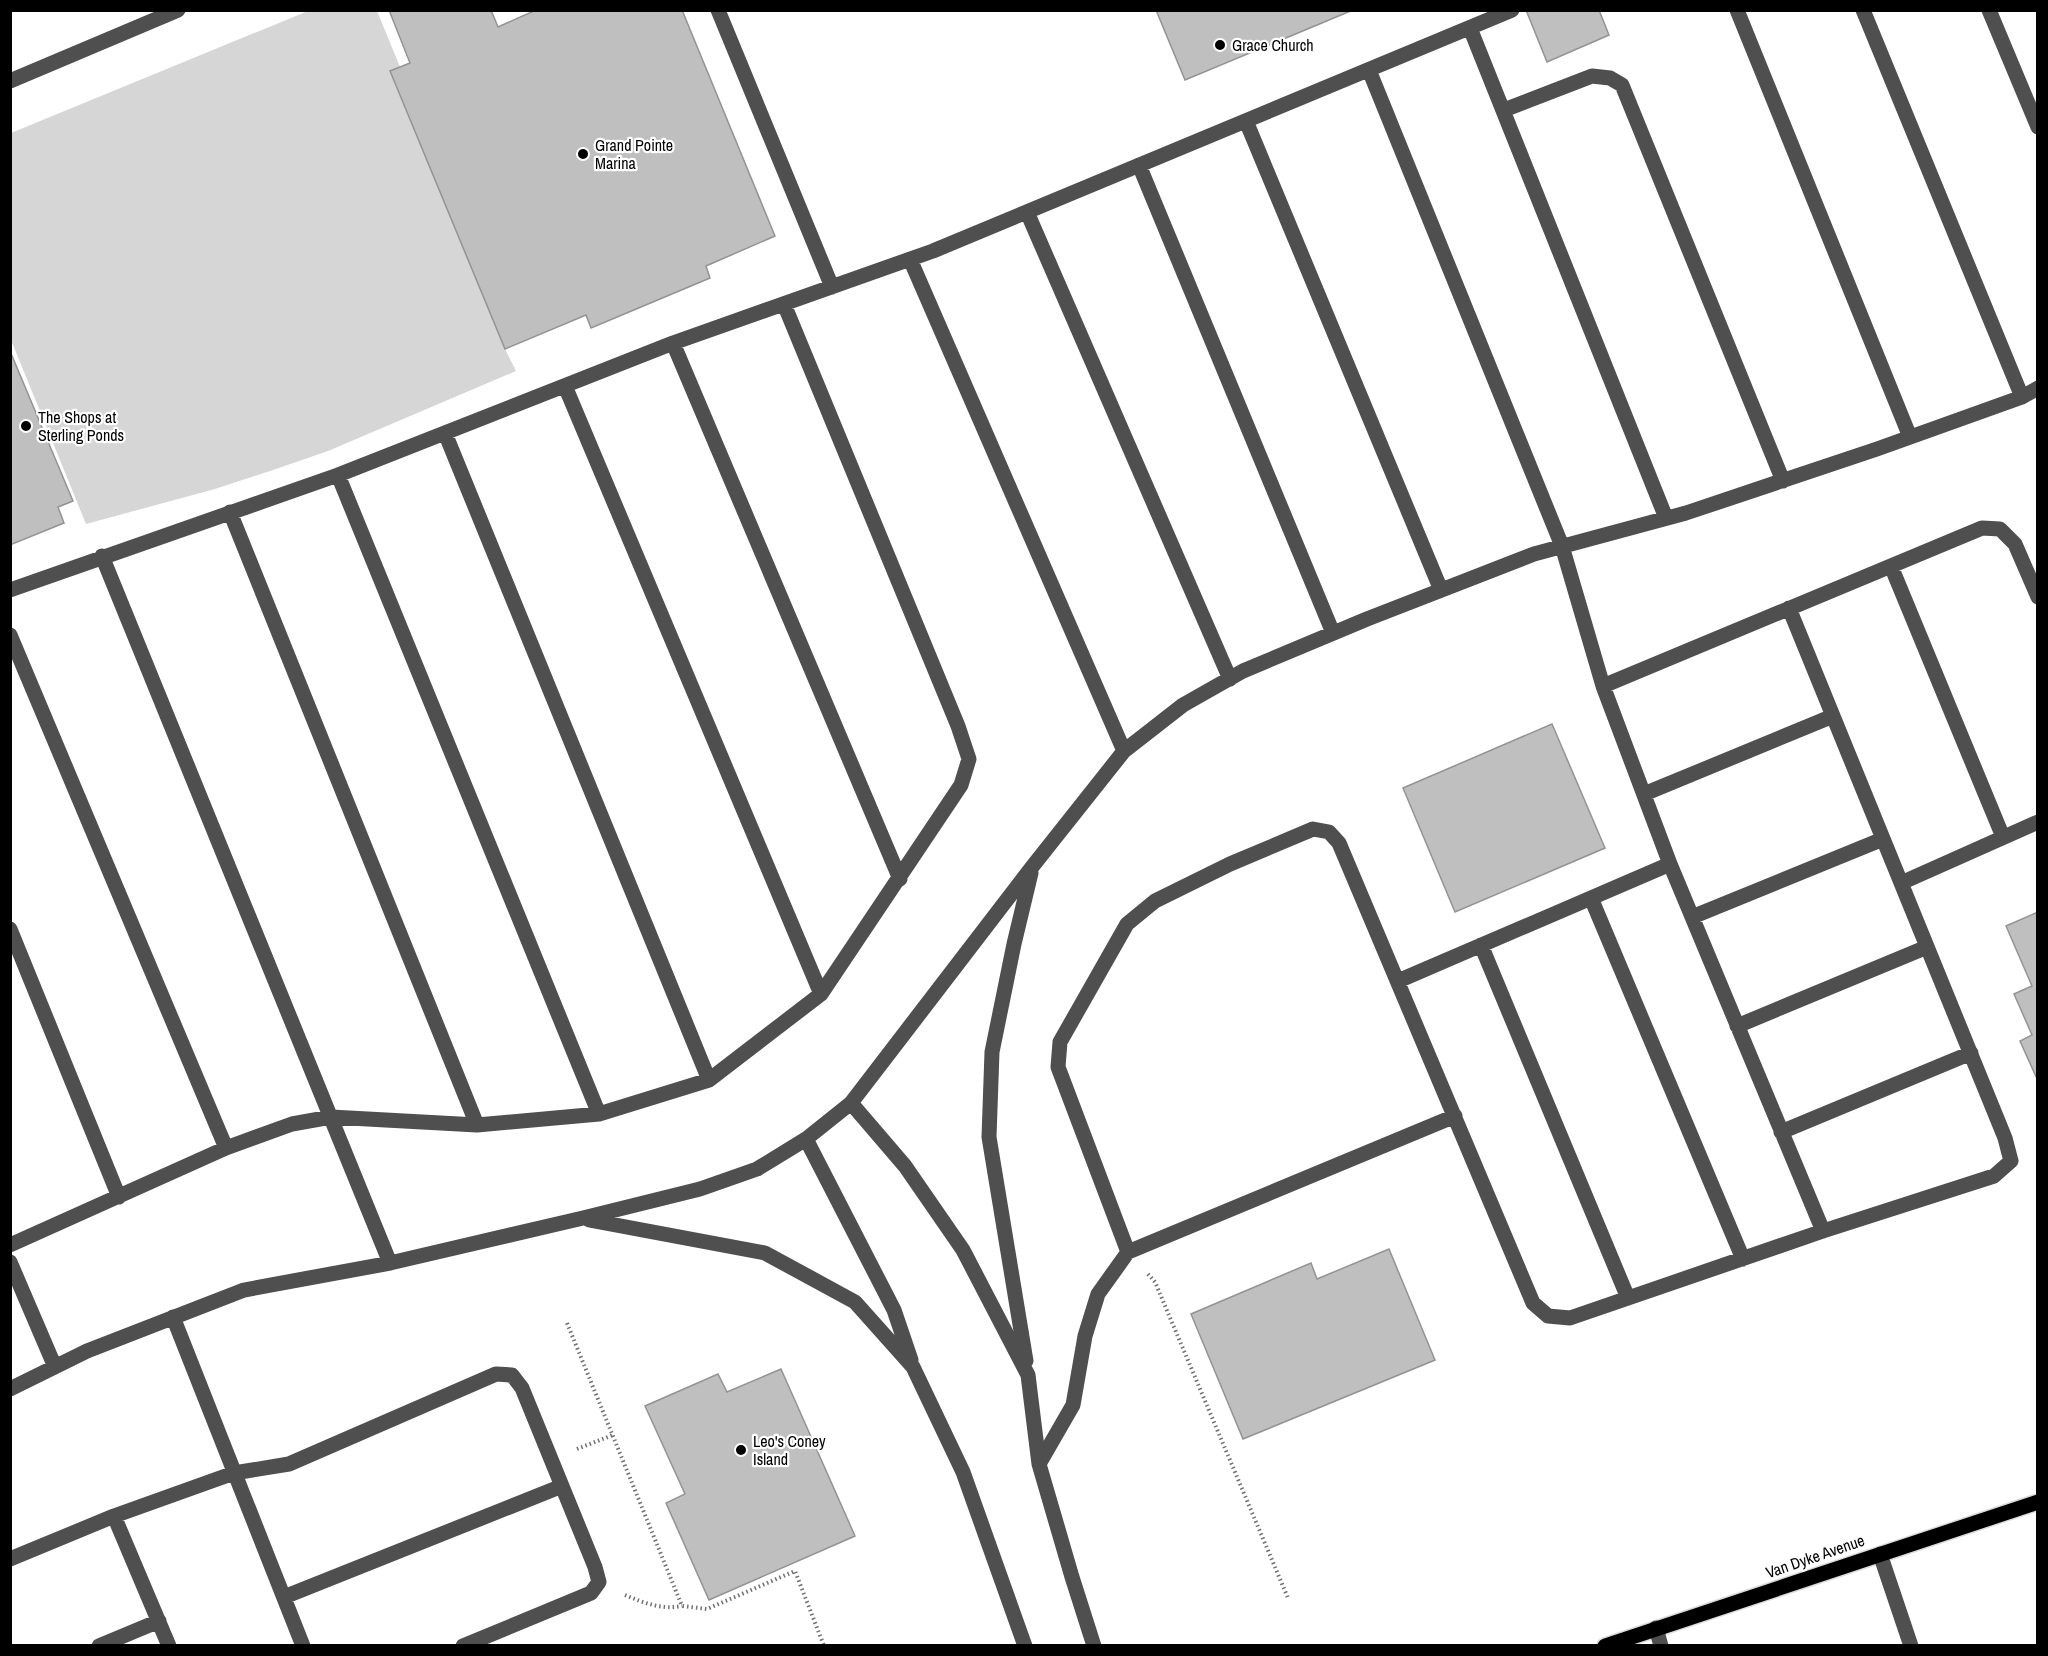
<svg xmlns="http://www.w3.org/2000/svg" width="2048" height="1656" font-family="'Archivo Narrow',sans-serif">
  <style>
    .green { fill: #d6d6d6 }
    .building { fill: #bfbfbf; stroke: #939393; stroke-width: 1.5 }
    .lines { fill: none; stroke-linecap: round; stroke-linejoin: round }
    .major-casing { stroke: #dbdbdb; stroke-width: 18 }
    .path { stroke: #717171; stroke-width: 4; stroke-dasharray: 1.5 3; stroke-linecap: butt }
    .minor { stroke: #4f4f4f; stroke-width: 15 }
    .major { stroke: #000; stroke-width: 15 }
    .poi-dot { fill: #000; stroke: #fff; stroke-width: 2 }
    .labels { text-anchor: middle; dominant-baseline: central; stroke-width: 4.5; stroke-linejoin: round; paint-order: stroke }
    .poi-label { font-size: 16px; fill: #000; stroke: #fff; text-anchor: start }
    .street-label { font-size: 16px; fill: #000; stroke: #fff }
  </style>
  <rect width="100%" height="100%" fill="#fff"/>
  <path class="green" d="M 308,11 L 377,11 L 400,67 L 505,349 L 516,371 L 328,451 L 276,469 L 215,489 L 86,524 L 11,340 L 11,133 Z"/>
  <path class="building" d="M 389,10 L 491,10 L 498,27 L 536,10 L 682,10 L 775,236 L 706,266 L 710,278 L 591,328 L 586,315 L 505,349 L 390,71 L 410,63 Z
    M 1156,10 L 1353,10 L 1185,80 Z
    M 1526,10 L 1599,10 L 1609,35 L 1547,62 Z
    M 10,351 L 73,501 L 58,507 L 64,523 L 10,545 Z
    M 1552,724 L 1605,848 L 1455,912 L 1403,788 Z
    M 2038,912 L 2038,1081 L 2020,1041 L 2032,1035 L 2014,994 L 2032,986 L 2006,926 Z
    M 1389,1249 L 1435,1360 L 1243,1439 L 1191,1314 L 1311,1263 L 1317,1279 Z
    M 781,1369 L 855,1536 L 709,1600 L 666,1503 L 685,1494 L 645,1406 L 718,1374 L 727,1392 Z"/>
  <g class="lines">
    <g class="major-casing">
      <path id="major" d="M 1605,1646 L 2038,1502"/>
    </g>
    <path class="path" d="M 1148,1274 L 1155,1282 L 1288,1598
      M 567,1323 L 682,1606 L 707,1609 L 795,1571 L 824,1646
      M 577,1449 L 613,1435
      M 625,1595 C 644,1603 662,1610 682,1606"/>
    <path class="minor" d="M 718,10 L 832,287
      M 1737,10 L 1910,437
      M 1863,10 L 2022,397
      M 1989,10 L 2038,127
      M 1470,28 L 1666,518
      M 1369,70 L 1562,546 L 1603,686 L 1670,864 L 1823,1231
      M 10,81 L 178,10
      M 1504,110 L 1592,76 L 1610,78 L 1622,85 L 1783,481
      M 1246,121 L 1441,590
      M 1139,165 L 1333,633
      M 1027,212 L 1230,679
      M 910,259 L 1124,751
      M 673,343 L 900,879
      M 565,386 L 821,994
      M 445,433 L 709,1080
      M 338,475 L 599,1114
      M 230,512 L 477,1125
      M 102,556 L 390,1263
      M 1891,566 L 2003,837
      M 10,590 L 338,475 L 673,343 L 933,251 L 1512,10
      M 10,635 L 226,1148
      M 1603,686 L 1982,528 L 2000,529 L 2015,544 L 2038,597
      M 1644,794 L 1833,716
      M 1901,883 L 2038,822
      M 1591,898 L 1743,1259
      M 1692,917 L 1883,839
      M 10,929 L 119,1197
      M 1481,945 L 1628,1298
      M 1398,981 L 1670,864
      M 1737,1026 L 1927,947
      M 851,1103 L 905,1166 L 963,1250 L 1028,1375 L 1039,1464 L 1072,1577 L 1094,1646
      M 1455,1116 L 1128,1252 L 1058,1067 L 1060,1042 L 1127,924 L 1155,901 L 1230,864 L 1313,829 L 1329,832 L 1339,843 L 1533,1303 L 1548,1316 L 1570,1318 L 1823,1231 L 1994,1176 L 2011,1161 L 2005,1138 L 1789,608
      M 1781,1132 L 1971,1053
      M 806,1139 L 894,1310 L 911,1360
      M 589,1220 L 765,1253 L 855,1302 L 913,1367 L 963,1472 L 1025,1646
      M 10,1245 L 226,1148 L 292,1124 L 331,1117 L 477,1125 L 599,1114 L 709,1080 L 821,994 L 961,785 L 969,759 L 958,726 L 784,304
      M 10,1262 L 55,1367
      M 173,1317 L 303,1646
      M 1026,1361 L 989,1137 L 992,1052 L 1014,944 L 1031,873
      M 10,1389 L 87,1351 L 244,1290 L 390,1263 L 583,1218 L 700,1189 L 757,1169 L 806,1139 L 851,1103 L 1032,867 L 1124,751 L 1183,705 L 1243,671 L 1367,619 L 1534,554 L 1686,513 L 1877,449 L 2022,397 L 2038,388
      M 1039,1464 L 1073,1405 L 1085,1336 L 1098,1294 L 1128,1252
      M 114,1516 L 169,1646
      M 1880,1554 L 1911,1646
      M 10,1559 L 114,1516 L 234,1473 L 289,1464 L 496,1374 L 512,1375 L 522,1388 L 595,1567 L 599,1582 L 591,1593 L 463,1646
      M 284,1597 L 562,1486
      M 1656,1628 L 1661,1646
      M 99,1646 L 159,1621"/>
    <use href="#major" class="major"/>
  </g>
  <g class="poi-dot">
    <circle cx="1220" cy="45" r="6"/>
    <circle cx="583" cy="154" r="6"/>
    <circle cx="26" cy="426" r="6"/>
    <circle cx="741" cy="1450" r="6"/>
  </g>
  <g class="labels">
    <g class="poi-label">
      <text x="1232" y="45">Grace Church</text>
      <text x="595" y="145">Grand Pointe<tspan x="595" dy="18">Marina</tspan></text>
      <text x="38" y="417">The Shops at<tspan x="38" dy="18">Sterling Ponds</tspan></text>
      <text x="753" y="1441">Leo's Coney<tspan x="753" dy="18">Island</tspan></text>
    </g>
    <g class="street-label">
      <text transform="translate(1815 1556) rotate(-19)">Van Dyke Avenue</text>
    </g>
  </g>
  <rect width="2048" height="1656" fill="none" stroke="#000000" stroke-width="24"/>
</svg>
